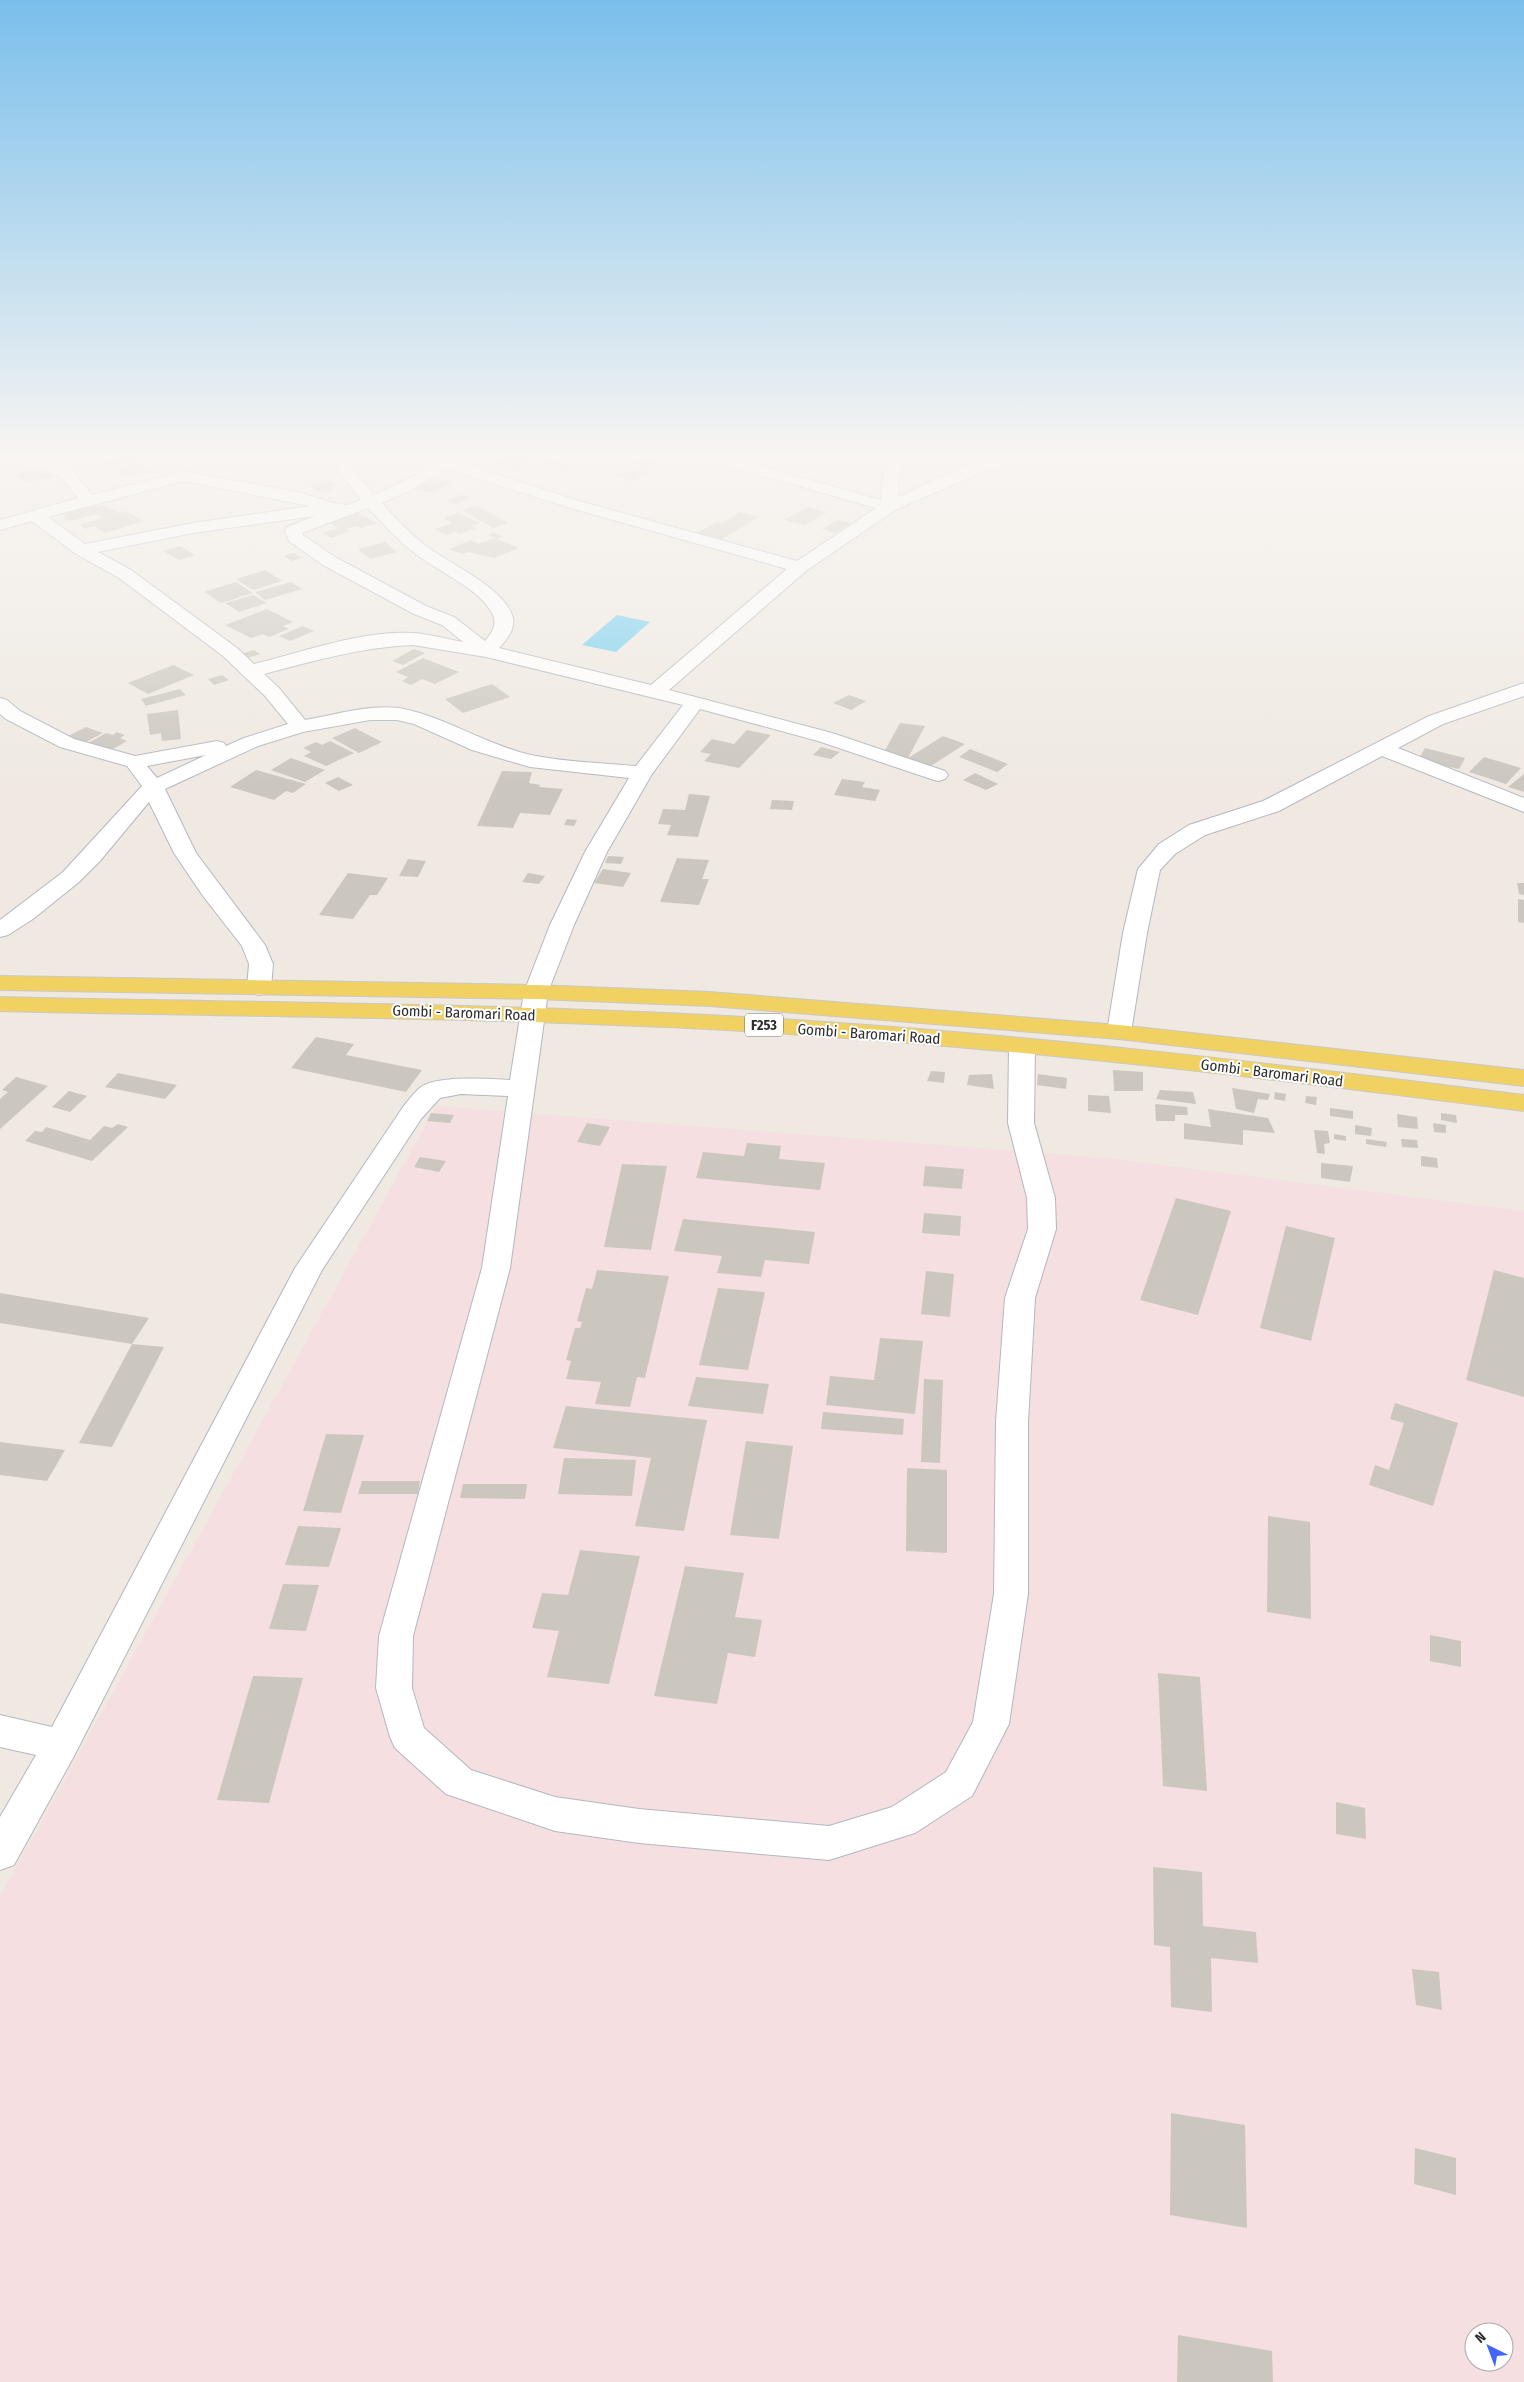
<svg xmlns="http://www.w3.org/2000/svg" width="1524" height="2382" font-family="'Fira Sans Condensed',sans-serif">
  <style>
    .medical { fill: #f5dfe0; fill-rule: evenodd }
    .water { fill: #75cff0 }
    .building { fill: #cbc7bf }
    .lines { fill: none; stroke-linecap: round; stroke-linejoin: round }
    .minor-casing { stroke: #b4b7c1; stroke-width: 2 }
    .major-casing { stroke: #c9c9c9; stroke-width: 2 }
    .minor { fill: #fff; fill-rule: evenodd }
    .major { fill: #f2d163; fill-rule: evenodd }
    .labels { text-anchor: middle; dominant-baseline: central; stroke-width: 4; stroke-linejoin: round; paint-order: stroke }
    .shield { fill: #fff; stroke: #6d6d6d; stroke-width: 1 }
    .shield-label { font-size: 14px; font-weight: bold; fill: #2e2e2e }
    .street-label { font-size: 15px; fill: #2e2e2e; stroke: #fff }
  </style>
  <rect width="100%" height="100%" fill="#efe9e1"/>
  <path class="medical" d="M 436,1106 L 1107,1158 L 1524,1211 L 1524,2382 L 0,2382 L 0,1897 ZM 1474,2332 L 1504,2332 L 1504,2362 L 1474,2362 Z"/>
  <path class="water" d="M 617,615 L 650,622 L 616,652 L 582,645 Z"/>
  <path class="building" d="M 105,453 L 130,453 L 115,458 Z
    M 133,453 L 158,453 L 145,457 Z
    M 484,453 L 503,453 L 491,458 L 480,454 Z
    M 512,453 L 527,453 L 541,457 L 522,465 L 526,466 L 514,471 L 493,467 L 496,465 L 488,463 Z
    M 738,453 L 774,453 L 762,460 L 735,455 Z
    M 815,453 L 844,453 L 833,458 Z
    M 133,455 L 140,459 L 111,467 L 104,462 Z
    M 644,456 L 665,461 L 649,469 L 628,464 Z
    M 548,458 L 574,466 L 563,471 L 551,468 L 545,470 L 531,466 Z
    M 139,461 L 155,472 L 125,476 L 113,467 Z
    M 639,467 L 651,471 L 631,481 L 610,475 L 620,470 L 628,473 Z
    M 30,468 L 38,468 L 53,476 L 29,483 L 13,476 Z
    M 434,477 L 453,482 L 432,493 L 414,489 Z
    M 327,480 L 335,485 L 329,486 L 333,489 L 320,492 L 308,485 Z
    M 458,495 L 468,497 L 457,504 L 446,501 Z
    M 92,505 L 95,507 L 104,505 L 118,513 L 126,511 L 144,521 L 105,533 L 94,526 L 86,529 L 79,525 L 102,518 L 96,514 L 74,520 L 68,521 L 63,517 L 67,516 L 63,514 Z
    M 477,506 L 509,523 L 493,528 L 462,510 Z
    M 807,507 L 827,512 L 805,525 L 784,520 Z
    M 740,512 L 759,517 L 722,539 L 697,533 L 716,522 L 722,523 Z
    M 357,513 L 377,523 L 362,528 L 357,526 L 346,529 L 350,531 L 331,538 L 322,533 L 338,528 L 328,522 Z
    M 458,513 L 480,523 L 471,526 L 476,528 L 460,534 L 455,532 L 446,535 L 434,529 L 453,523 L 443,518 Z
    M 838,520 L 851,523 L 835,533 L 822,529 Z
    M 493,533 L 503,536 L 497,539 L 519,548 L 494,558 L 469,552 L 462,554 L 449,549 L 471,540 L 479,544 L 494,538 L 487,535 Z
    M 385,542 L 397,552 L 370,559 L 358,549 Z
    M 180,546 L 195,555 L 179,560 L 163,551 Z
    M 294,553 L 302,558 L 292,561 L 284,556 Z
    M 265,570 L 282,581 L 253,590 L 236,579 Z
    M 236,582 L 253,593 L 221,603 L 204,592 Z
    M 291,582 L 302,589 L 265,600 L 255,592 Z
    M 253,595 L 267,603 L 239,612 L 225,603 Z
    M 267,609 L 293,622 L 283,626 L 289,629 L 269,637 L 263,634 L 251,638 L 225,625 Z
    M 303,626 L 314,631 L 290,641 L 279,636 Z
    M 414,649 L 425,653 L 403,665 L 392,661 Z
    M 254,650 L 260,654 L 248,658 L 241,654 Z
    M 423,658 L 459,672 L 435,684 L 422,679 L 411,685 L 402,681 L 408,677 L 396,672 Z
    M 173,665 L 194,675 L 148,694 L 128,683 Z
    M 222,675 L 229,680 L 214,685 L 208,679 Z
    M 492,684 L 510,697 L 463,713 L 445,699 Z
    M 180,689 L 186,695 L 146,706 L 141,699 Z
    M 849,695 L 866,701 L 851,710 L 833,703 Z
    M 178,710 L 181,739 L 162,741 L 161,733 L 150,735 L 147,714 Z
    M 900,723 L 925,726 L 908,758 L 883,754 Z
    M 86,727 L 103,733 L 82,744 L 66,737 Z
    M 355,728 L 382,742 L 359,753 L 332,738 Z
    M 747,730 L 771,735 L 739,768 L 704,761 L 711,754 L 700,752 L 712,739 L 734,744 Z
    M 117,732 L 125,735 L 120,738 L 127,741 L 108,752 L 85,745 L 106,733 L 113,735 Z
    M 943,736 L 965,744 L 931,766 L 908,758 Z
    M 330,741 L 354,753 L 326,766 L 304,756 L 311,752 L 303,748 L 316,742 L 322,745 Z
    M 821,747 L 840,752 L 831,759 L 813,755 Z
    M 1425,748 L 1465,758 L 1459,769 L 1418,760 Z
    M 970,749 L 1008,764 L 997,772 L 959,757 Z
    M 1484,757 L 1521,768 L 1506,784 L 1469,772 Z
    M 291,758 L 325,770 L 305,782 L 271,770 Z
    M 256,770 L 306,784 L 293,793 L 286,791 L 274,800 L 230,787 Z
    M 502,771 L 532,772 L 529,783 L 540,785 L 539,787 L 563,789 L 550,815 L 520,813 L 513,828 L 477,826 Z
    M 975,773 L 998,784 L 986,790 L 963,780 Z
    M 1524,774 L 1524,792 L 1508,787 Z
    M 338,777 L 353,785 L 339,791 L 325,783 Z
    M 842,779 L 865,782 L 862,787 L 880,790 L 875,801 L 834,795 Z
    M 689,794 L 710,796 L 698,837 L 667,835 L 671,825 L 658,824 L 663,809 L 685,810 Z
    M 772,800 L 794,801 L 792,810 L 770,809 Z
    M 567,819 L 577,820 L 574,826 L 564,825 Z
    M 608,856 L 624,857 L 621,864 L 605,863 Z
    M 677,858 L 709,860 L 702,879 L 709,879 L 699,905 L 660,902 Z
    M 408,859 L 426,861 L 418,877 L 399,876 Z
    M 603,869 L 631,873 L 623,887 L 594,883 Z
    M 348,873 L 388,878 L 377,895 L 370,895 L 353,919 L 319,915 Z
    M 528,873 L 545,876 L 539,884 L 522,882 Z
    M 1517,883 L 1524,883 L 1524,895 L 1519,894 Z
    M 1518,899 L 1524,900 L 1524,923 L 1518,922 Z
    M 316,1037 L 354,1044 L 346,1055 L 422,1070 L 406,1092 L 291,1068 Z
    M 1113,1070 L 1143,1072 L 1143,1091 L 1114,1091 Z
    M 931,1071 L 945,1072 L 944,1083 L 927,1081 Z
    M 118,1073 L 177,1085 L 165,1099 L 105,1087 Z
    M 992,1074 L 994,1089 L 967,1085 L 969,1075 Z
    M 1038,1074 L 1067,1078 L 1066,1089 L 1037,1085 Z
    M 16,1077 L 48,1086 L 0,1129 L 0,1099 L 8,1092 L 2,1090 Z
    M 1232,1088 L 1270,1094 L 1268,1100 L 1258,1099 L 1254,1113 L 1236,1109 Z
    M 1160,1090 L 1193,1092 L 1196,1104 L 1156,1099 Z
    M 69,1091 L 87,1096 L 70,1112 L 52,1107 Z
    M 1275,1092 L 1286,1094 L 1285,1101 L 1274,1099 Z
    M 1088,1095 L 1109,1096 L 1111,1113 L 1088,1111 Z
    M 1306,1096 L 1317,1097 L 1316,1105 L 1305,1103 Z
    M 1155,1104 L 1187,1107 L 1188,1115 L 1175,1115 L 1175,1121 L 1156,1121 Z
    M 1330,1108 L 1353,1111 L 1353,1119 L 1330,1116 Z
    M 1208,1109 L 1268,1118 L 1275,1133 L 1243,1130 L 1243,1145 L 1184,1139 L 1184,1123 L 1211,1127 Z
    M 431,1113 L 454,1115 L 450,1123 L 427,1121 Z
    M 1441,1113 L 1456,1115 L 1457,1123 L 1441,1120 Z
    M 1397,1114 L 1417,1117 L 1418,1129 L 1398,1127 Z
    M 587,1123 L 610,1127 L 600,1146 L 577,1142 Z
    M 1433,1123 L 1446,1125 L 1446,1133 L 1434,1132 Z
    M 118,1124 L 128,1127 L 92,1161 L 25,1141 L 35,1131 L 42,1132 L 46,1127 L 90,1140 L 104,1126 L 112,1128 Z
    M 1355,1125 L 1372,1128 L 1371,1136 L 1355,1134 Z
    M 1314,1130 L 1328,1131 L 1330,1143 L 1324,1144 L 1325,1154 L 1317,1153 Z
    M 1334,1134 L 1346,1136 L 1346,1141 L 1334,1139 Z
    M 1366,1139 L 1387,1142 L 1386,1147 L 1366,1144 Z
    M 1401,1139 L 1417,1140 L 1418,1148 L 1402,1147 Z
    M 747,1143 L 781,1146 L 779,1159 L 825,1163 L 820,1190 L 696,1178 L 703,1152 L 744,1156 Z
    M 1421,1156 L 1437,1158 L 1438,1168 L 1421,1166 Z
    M 420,1157 L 446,1161 L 439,1172 L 414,1167 Z
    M 1321,1163 L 1353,1166 L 1350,1182 L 1321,1178 Z
    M 622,1164 L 667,1166 L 651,1250 L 604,1247 Z
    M 925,1166 L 964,1169 L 962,1189 L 923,1186 Z
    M 1176,1198 L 1231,1211 L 1198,1315 L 1140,1300 Z
    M 924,1213 L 961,1216 L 960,1236 L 922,1233 Z
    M 683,1219 L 815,1232 L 809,1264 L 765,1260 L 761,1277 L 717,1273 L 722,1256 L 674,1251 Z
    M 1286,1226 L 1335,1238 L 1311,1341 L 1260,1328 Z
    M 597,1270 L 669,1276 L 645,1378 L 637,1377 L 630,1407 L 595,1404 L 601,1382 L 566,1379 L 571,1361 L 566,1360 L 575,1328 L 580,1328 L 582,1322 L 577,1321 L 586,1288 L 592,1289 Z
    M 1494,1270 L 1524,1278 L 1524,1397 L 1466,1380 Z
    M 926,1271 L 954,1274 L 950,1317 L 921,1314 Z
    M 718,1288 L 765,1292 L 748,1370 L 699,1365 Z
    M 0,1293 L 149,1318 L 132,1344 L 164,1347 L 112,1447 L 79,1443 L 132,1344 L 0,1323 Z
    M 880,1338 L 923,1341 L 915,1414 L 826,1405 L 830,1376 L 874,1380 Z
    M 696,1377 L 769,1384 L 763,1414 L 688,1406 Z
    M 924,1379 L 943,1380 L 940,1463 L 921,1462 Z
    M 1395,1403 L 1458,1423 L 1433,1506 L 1369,1485 L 1375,1465 L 1389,1470 L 1404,1423 L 1390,1419 Z
    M 566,1406 L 707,1420 L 684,1531 L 635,1526 L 651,1458 L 553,1448 Z
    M 823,1412 L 904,1419 L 903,1435 L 821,1429 Z
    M 326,1434 L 364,1435 L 341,1513 L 303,1511 Z
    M 746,1441 L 793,1446 L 779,1539 L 730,1535 Z
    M 0,1442 L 65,1450 L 47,1481 L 0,1475 Z
    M 564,1458 L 636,1460 L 632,1496 L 558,1494 Z
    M 907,1468 L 947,1470 L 947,1553 L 906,1551 Z
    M 362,1481 L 420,1481 L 418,1494 L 358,1494 Z
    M 463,1484 L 527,1484 L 525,1499 L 460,1498 Z
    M 1268,1516 L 1310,1522 L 1311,1619 L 1267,1612 Z
    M 298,1526 L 341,1528 L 329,1567 L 285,1565 Z
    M 580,1550 L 640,1556 L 609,1684 L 547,1677 L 559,1631 L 532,1628 L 542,1593 L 568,1595 Z
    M 685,1566 L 744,1573 L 735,1617 L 762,1620 L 755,1657 L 728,1653 L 717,1704 L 654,1696 Z
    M 283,1584 L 319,1585 L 306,1631 L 269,1629 Z
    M 1430,1635 L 1461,1641 L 1461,1667 L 1430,1661 Z
    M 1158,1673 L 1200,1677 L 1207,1791 L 1163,1786 Z
    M 253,1676 L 303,1678 L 269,1803 L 217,1800 Z
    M 1336,1802 L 1365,1808 L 1366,1839 L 1336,1834 Z
    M 1153,1867 L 1202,1872 L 1203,1926 L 1256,1932 L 1258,1963 L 1211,1958 L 1212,2012 L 1171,2007 L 1170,1947 L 1154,1945 Z
    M 1412,1969 L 1439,1972 L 1442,2010 L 1416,2005 Z
    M 1171,2113 L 1245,2125 L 1247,2228 L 1170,2215 Z
    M 1415,2148 L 1456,2158 L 1456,2195 L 1414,2184 Z
    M 1178,2335 L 1272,2351 L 1273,2382 L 1177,2382 Z"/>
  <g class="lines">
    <g class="minor-casing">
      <path id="minor" d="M 0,453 L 37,453 L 73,471 L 92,495 L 184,471 L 302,493 L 333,503 L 347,505 L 361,500 L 325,453 L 340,453 L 374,495 L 414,476 L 449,453 L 465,453 L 457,461 L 579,501 L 797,561 L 876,508 L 693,456 L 691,453 L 714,453 L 881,500 L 883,477 L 893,453 L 908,453 L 899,477 L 898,497 C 939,479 985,453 1030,453 L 1028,456 L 971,477 L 895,510 L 806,571 L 669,690 L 832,733 L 945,771 L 948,775 L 945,779 L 938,781 L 931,779 L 818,741 L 700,709 L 652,774 L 607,852 L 574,925 L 548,992 L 510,1268 L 413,1636 L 412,1688 L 424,1728 L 471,1770 L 555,1797 L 639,1809 L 829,1826 L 892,1807 L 946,1772 L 973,1722 L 994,1594 L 996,1422 L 1005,1298 L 1028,1229 L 1027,1198 L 1008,1123 L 1009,1046 L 1013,1041 L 1022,1038 L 1031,1041 L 1035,1046 L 1034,1123 L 1055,1198 L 1056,1229 L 1035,1298 L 1028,1422 L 1028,1594 L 1009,1724 L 972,1796 L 915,1833 L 829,1860 L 639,1843 L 555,1831 L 446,1794 L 395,1748 L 390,1737 L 376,1688 L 379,1636 L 482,1268 L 508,1096 L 461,1094 L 440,1098 L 421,1119 L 322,1270 L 74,1756 L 14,1865 L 0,1870 L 0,1817 L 36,1755 L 0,1747 L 0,1715 L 52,1727 L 295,1268 L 403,1107 C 408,1101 414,1092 421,1087 C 438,1075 490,1079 510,1080 L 524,992 L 550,925 L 585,852 L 629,778 L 530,767 L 472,750 L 414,724 L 397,720 L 370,720 L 303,732 L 258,746 L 165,789 L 196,853 L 265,945 L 273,964 L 271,988 L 268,993 L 259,995 L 250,993 L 247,988 L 249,964 L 242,946 L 203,896 L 174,853 L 149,802 L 100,861 L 79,882 L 33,919 L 8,935 L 0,937 L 0,920 L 63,872 L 142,786 L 127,766 L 60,747 L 6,719 L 0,714 L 0,698 L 7,700 L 20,711 L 74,739 L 135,756 L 217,741 L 224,743 L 226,746 L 244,738 L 288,724 L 265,696 L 223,656 L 119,578 L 76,554 L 32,521 L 0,530 L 0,520 L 78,498 L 61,477 L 23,458 L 0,463 ZM 447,469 L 567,507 L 787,569 L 651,685 L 499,648 C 506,641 515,630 513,618 C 505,588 452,565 429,548 C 411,535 396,519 382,503 L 411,490 ZM 184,481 L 310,506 L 193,523 L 85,544 L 48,517 ZM 368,508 C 384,524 398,541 416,554 C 438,572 479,588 492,613 C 498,624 492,633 485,641 L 454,617 L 426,606 L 335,557 L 303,535 L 302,533 ZM 315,516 L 287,527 L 285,531 L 289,541 L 323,565 L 414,614 L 442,625 L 463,642 C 446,639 430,634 413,633 C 362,630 303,652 254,664 L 237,648 L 131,570 L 98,552 L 193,533 ZM 413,645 L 486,657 L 683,705 L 636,766 C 602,763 565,762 531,755 C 484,744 444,716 399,708 C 368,704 335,715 305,720 L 279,688 L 264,674 C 313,661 362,647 413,645 ZM 206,755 L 157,778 L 147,766 Z
        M 1524,683 L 1524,696 L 1443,724 L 1398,748 L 1524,798 L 1524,812 L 1382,756 L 1279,811 L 1205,835 L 1175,854 L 1160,870 L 1147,933 L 1131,1032 L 1128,1037 L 1119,1039 L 1110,1037 L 1107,1032 L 1123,933 L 1138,869 L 1159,844 L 1189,825 L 1263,801 L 1429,716 Z"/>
    </g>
    <g class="major-casing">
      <path id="major" d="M 0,976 L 536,985 L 710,992 L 1119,1025 L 1524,1070 L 1524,1086 L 1119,1039 L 710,1006 L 536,999 L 0,990 Z
        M 0,997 C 253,1003 507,1003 760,1018 C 1016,1033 1270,1063 1524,1095 L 1524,1111 C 1270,1078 1016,1048 760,1032 C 507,1017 253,1017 0,1011 Z"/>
    </g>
    <use href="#minor" class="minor"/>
    <use href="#major" class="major"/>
  </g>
  <linearGradient id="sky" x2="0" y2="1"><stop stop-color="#7abfeb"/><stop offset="0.58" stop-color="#f8f5f2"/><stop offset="1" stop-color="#f8f5f2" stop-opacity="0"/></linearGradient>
  <rect width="1524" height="786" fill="url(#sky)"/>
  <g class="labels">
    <rect class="shield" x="745" y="1013.5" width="38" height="23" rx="4"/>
    <g class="shield-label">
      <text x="764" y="1025">F253</text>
    </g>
    <g class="street-label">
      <text transform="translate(464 1013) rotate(2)">Gombi - Baromari Road</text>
      <text transform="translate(869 1034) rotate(4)">Gombi - Baromari Road</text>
      <text transform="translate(1272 1073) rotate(7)">Gombi - Baromari Road</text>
    </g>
  </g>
  <g transform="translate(1489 2347) rotate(318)"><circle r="24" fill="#ffffff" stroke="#ababab"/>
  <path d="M0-4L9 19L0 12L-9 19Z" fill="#4264fb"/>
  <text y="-8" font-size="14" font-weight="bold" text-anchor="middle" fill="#2e2e2e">N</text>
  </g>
</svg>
